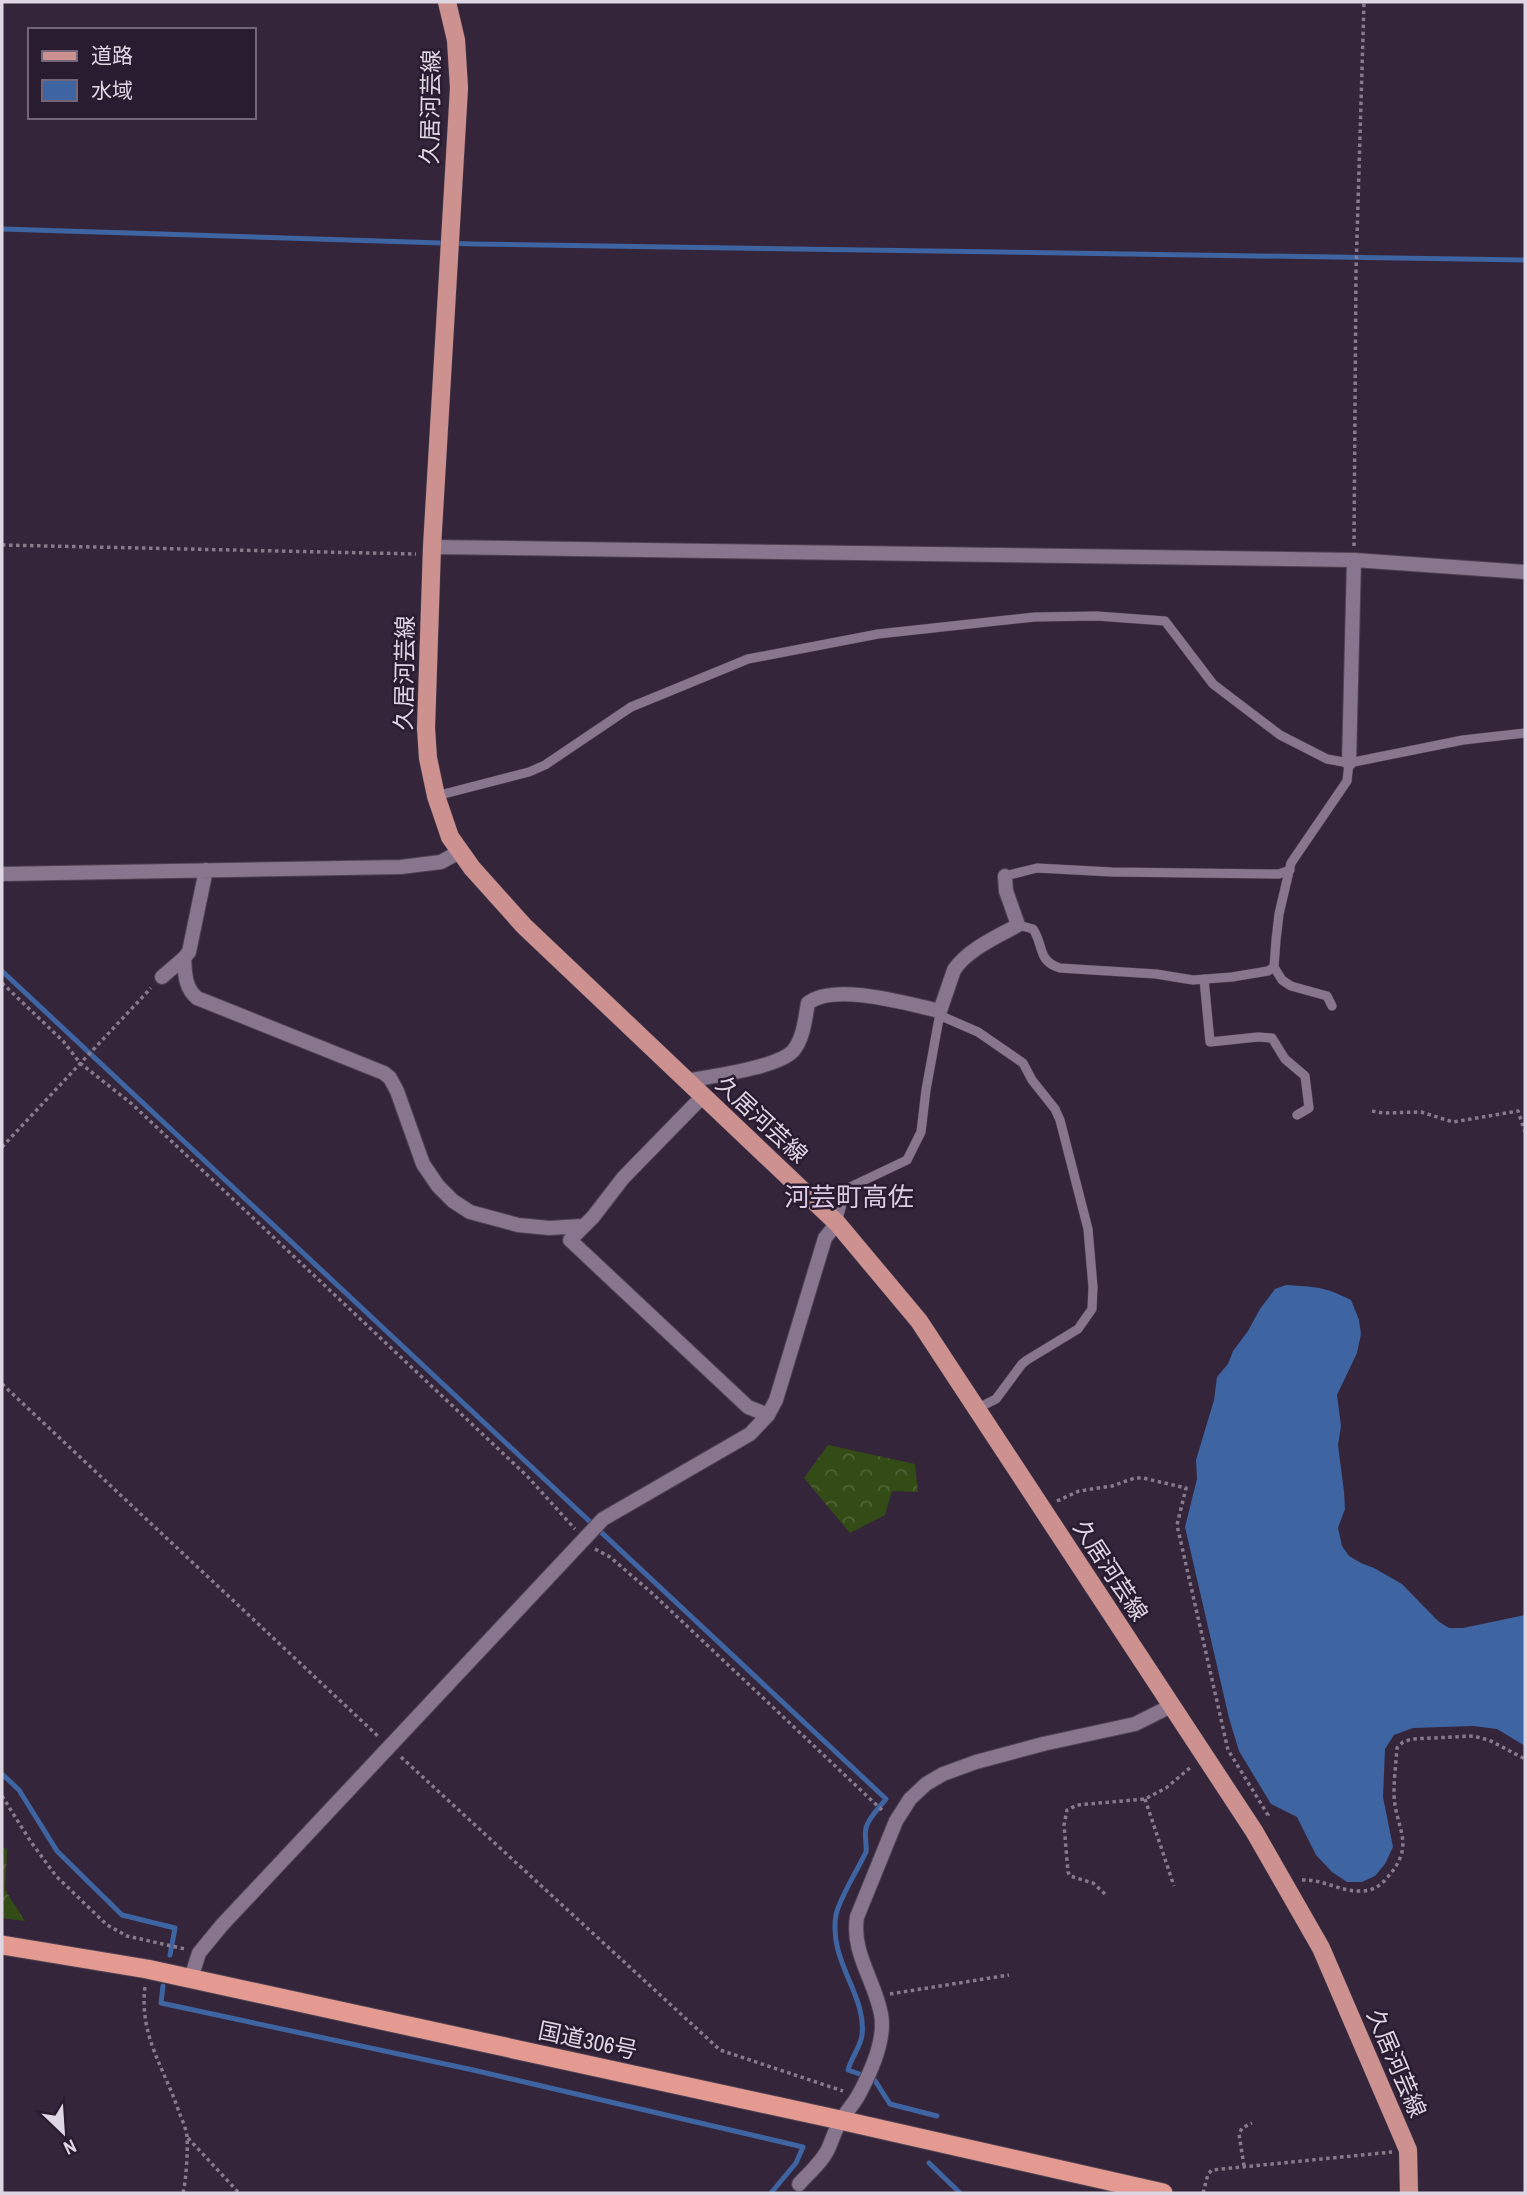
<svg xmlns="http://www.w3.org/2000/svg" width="1527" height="2195" font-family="'Archivo Narrow','Noto Sans JP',sans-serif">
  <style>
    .forest { fill: url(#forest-crowns) }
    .water { fill: #3e64a2 }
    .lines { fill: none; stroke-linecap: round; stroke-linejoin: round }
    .stream { stroke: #3e64a2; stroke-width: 5 }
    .service-casing { stroke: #4e4253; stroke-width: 10 }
    .minor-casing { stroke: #4e4253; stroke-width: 16 }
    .tertiary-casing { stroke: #4e4253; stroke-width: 16 }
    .primary-casing { stroke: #4e4253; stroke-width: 19 }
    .trunk-casing { stroke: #4e4253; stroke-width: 21 }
    .path { stroke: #867a8b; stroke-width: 3.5; stroke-dasharray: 3.5 3.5; stroke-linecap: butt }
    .service { stroke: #87768e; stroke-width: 9 }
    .minor { stroke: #87768e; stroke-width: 14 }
    .tertiary { stroke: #87768e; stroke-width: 14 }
    .primary { stroke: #cd9190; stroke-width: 18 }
    .trunk { stroke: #e49a90; stroke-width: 19 }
    .labels { text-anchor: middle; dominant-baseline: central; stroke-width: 5; stroke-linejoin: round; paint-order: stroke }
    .street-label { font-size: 23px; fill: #dfd6e3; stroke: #2a1c30 }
    .quarter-label { font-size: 26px; fill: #ddcbe5; stroke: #2a1c30 }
  </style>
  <defs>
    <pattern id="forest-crowns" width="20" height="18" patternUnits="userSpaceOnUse" patternTransform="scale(1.75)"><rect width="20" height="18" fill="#334b15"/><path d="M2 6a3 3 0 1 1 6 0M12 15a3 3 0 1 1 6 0" fill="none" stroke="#506437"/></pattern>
  </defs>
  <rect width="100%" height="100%" fill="#34253a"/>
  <path class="forest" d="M 828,1445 L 915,1464 L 918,1492 L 892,1491 L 885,1515 L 850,1533 L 804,1478 Z
    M 2,1846 L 7,1850 L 5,1890 L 25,1921 L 2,1918 Z"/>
  <path class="water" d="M 1286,1285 C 1316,1287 1323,1286 1351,1300 L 1359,1320 L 1361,1334 L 1357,1353 L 1337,1395 L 1341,1426 L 1338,1445 L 1344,1492 L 1345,1509 L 1338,1528 L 1342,1546 L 1349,1556 L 1361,1563 L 1374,1568 L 1402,1584 L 1438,1621 L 1449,1628 L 1463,1628 L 1525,1615 L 1525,1746 L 1497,1729 L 1473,1726 L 1413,1728 L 1394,1735 L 1385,1749 L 1383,1797 L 1393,1847 L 1385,1864 L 1375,1876 L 1362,1882 L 1347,1882 L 1332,1872 L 1316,1855 L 1297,1817 L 1271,1804 L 1239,1751 L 1229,1718 L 1185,1527 L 1197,1479 L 1196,1460 L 1214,1400 L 1217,1377 L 1228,1364 L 1233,1351 L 1248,1331 L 1260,1309 L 1275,1289 Z"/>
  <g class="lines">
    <path class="stream" d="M 2,229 L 473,244 L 1525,260
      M 2,971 L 886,1799 C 880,1807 868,1818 866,1828 C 864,1836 867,1844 866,1852 C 858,1869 839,1899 836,1915 C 828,1961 867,1995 862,2035 C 861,2046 851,2058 848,2070 L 874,2079 L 890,2104 L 937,2116
      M 2,1774 L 19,1790 L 57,1851 L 122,1915 L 175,1928 L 170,1955
      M 163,1986 L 161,2003 L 473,2070 L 803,2147 L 796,2163 L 771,2193
      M 929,2163 L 960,2193"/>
    <g class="service-casing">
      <path id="service" d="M 436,796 L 529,772 L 545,765 L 631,707 L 748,659 L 878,634 L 1035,617 L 1097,616 L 1165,621 L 1213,684 L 1280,735 L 1327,759 L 1349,763 L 1463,740 L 1525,733
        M 1005,876 L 1037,868 L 1112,872 L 1279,874 L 1290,870
        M 1018,925 L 1033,929 C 1044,945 1037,961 1060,968 L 1156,974 L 1193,980 L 1232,977 L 1268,971 L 1274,967
        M 1204,979 L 1210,1042 L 1258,1037 L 1272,1038 L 1285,1059 L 1305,1076 L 1309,1108 L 1297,1115
        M 1332,1006 L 1327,996 L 1291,986 L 1282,980 L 1274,967 L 1276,940 L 1279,914 L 1291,863 L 1347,781 L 1349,763
        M 939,1015 L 978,1032 L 1023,1063 L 1032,1080 L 1055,1109 L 1060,1120 L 1088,1229 L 1093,1287 L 1092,1309 L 1078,1329 L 1027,1360 L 1022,1364 L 996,1399 L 976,1409
        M 837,1223 L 846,1189 L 907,1160 L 921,1132 L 926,1090 L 940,1013"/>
    </g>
    <g class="minor-casing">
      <path id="minor" d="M 1349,763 L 1354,560
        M 2,874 L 401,867 L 441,862 L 461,851
        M 184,958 C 185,974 185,988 197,998 L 384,1073 L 390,1078 L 397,1091 L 423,1164 L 438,1186 L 453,1201 L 470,1212 L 518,1225 L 549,1228 L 583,1226
        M 162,977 L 184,958 L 189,952 L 206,870
        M 687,1081 C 711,1076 777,1068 793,1051 C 804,1038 805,1018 808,1003 C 835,982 908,1004 940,1011 L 954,970 C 968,949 997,937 1018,925 L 1006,891 L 1005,876
        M 703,1096 L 623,1178 L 593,1217 L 570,1240 L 748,1407 L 768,1415
        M 191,1978 L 199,1953 L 222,1925 L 603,1519 L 750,1434 L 768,1415 L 776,1400 L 825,1238 L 837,1223
        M 799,2184 C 809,2173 824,2160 829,2147 C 833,2138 835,2130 840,2122 C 845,2113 853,2105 858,2096 C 870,2074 886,2039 881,2014 C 875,1981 851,1952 857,1917 L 896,1821 L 910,1799 L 926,1784 L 943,1774 L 976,1762 L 1043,1744 L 1135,1724 L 1171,1706"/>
    </g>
    <g class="tertiary-casing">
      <path id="tertiary" d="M 432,547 L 1354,560 L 1525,572"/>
    </g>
    <g class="primary-casing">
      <path id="primary" d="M 447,2 L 456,40 L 459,88 L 432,547 L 426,728 L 428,758 L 436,796 L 450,837 L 472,868 L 524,926 L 837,1223 L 919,1321 L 1254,1831 L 1321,1948 L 1408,2150 L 1409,2193"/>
    </g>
    <g class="trunk-casing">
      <path id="trunk" d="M 2,1945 L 147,1969 L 840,2120 L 1163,2193"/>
    </g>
    <path class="path" d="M 2,545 L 416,554
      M 1354,546 L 1356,271 L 1364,2
      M 2,983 L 63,1041 L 80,1063 L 132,1104 L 527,1476 L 575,1529
      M 1372,1111 L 1383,1113 L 1421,1112 L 1453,1122 L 1518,1111 L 1525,1132
      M 2,1147 L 151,988
      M 2,1384 L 380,1738
      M 1057,1501 L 1079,1491 L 1112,1486 L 1135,1478 L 1143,1478 L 1186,1488 L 1177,1525 L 1228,1750 L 1268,1815 L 1267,1818
      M 595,1549 L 610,1557 L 653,1594 L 884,1812
      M 401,1757 L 720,2050 L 843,2091
      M 2,1796 L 31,1842 L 56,1876 L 107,1925 L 127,1936 L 185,1949
      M 1145,1799 L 1174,1886
      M 1302,1880 C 1323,1879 1341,1892 1361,1891 C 1371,1891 1379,1887 1385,1880 C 1419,1844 1394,1829 1394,1792 C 1394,1778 1396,1763 1397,1748 L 1403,1742 L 1412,1739 L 1473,1736 L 1489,1740 L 1525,1759
      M 1105,1894 L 1093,1883 L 1070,1876 L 1068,1872 L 1064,1825 L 1067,1810 L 1077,1805 L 1145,1799 L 1166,1788 L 1191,1767
      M 145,1987 C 139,2036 164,2067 179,2112 C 182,2120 187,2130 187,2138 C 188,2151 186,2181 183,2193
      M 890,1994 L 1009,1975
      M 188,2138 L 239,2193
      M 1244,2166 L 1239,2134 L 1242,2128 L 1252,2123
      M 1203,2193 L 1208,2174 L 1212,2170 L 1392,2152"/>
    <use href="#service" class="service"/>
    <use href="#minor" class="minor"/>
    <use href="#tertiary" class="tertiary"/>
    <use href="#primary" class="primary"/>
    <use href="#trunk" class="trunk"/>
  </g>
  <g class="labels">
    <g class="street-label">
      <text transform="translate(430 107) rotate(-89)">久居河芸線</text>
      <text transform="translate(404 673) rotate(-89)">久居河芸線</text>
      <text transform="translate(762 1119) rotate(43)">久居河芸線</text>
      <text transform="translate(1111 1570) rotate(57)">久居河芸線</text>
      <text transform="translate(588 2040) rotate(12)">国道306号</text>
      <text transform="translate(1397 2063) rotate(67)">久居河芸線</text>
    </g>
    <g class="quarter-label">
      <text x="849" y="1196">河芸町高佐</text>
    </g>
  </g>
  <rect width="1527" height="2195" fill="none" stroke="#dfd6e3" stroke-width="7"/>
  <rect x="28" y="28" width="228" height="91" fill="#2a1c30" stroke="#726678" stroke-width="2"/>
  <rect x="42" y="51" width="35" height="10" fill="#cd9190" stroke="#726678" stroke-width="2"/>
  <text x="91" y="63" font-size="21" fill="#dfd6e3">道路</text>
  <rect x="42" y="80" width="35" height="21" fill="#3e64a2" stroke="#726678" stroke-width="2"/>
  <text x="91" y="98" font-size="21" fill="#dfd6e3">水域</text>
  <g transform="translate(63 2132) rotate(155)" stroke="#2a1c30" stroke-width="5" paint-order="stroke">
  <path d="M0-5L12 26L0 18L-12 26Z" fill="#dfd6e3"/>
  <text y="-10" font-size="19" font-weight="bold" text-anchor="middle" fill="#dfd6e3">N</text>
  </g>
</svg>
